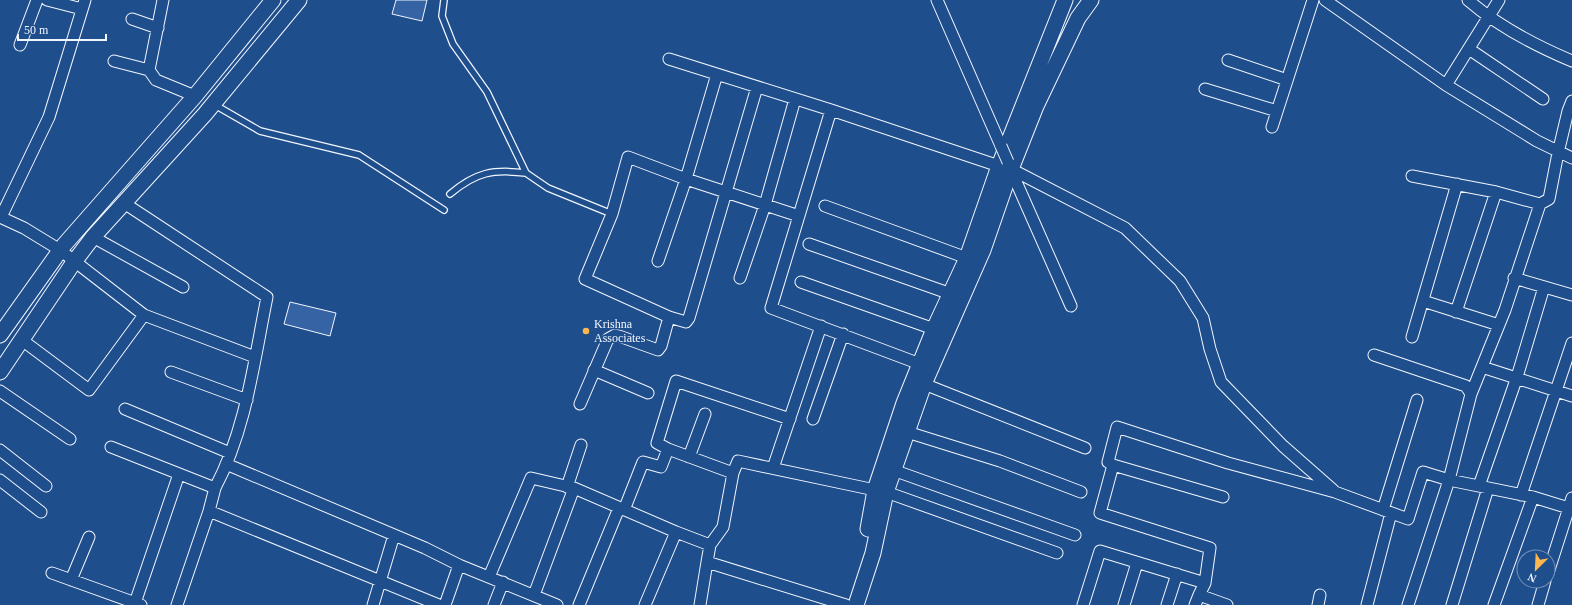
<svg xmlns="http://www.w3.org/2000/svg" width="1572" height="605" font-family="Georgia,serif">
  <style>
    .building { fill: #3563a3; stroke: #f2f6ff }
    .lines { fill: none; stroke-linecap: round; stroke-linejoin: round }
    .lane-casing { stroke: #f2f6ff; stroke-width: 8 }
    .street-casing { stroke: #f2f6ff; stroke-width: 13 }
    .secondary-casing { stroke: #f2f6ff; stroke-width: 17 }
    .lane { stroke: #1f4e8c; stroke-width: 5.5 }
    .street { stroke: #1f4e8c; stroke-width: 11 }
    .secondary { stroke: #1f4e8c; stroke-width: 15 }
    .street-bridge-casing { stroke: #f2f6ff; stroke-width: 13; stroke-linecap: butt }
    .street-bridge { stroke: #1f4e8c; stroke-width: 11 }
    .poi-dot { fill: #ffb74d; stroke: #1f4e8c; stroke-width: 1.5 }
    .labels { text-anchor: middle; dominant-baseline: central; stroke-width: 3; stroke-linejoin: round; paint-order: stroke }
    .poi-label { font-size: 12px; fill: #f2f6ff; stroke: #1f4e8c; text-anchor: start }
  </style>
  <rect width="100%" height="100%" fill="#1f4e8c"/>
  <path class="building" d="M 396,0 L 427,0 L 422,21 L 392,14 Z
    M 290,302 L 336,313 L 330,336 L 284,324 Z"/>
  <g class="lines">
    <g class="lane-casing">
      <path id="lane" d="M 444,0 L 442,16 L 453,44 L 487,92 L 526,173 L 548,188 L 612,214
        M 215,105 L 260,131 L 359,155 L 444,210
        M 450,194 C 476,172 493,169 526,173"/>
    </g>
    <g class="street-casing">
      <path id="street" d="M 47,0 L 82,9
        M 163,0 L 149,70 L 156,80 L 195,96
        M 937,0 L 1001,146
        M 1325,0 L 1446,85 L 1537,141 L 1572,158
        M 1468,0 C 1499,27 1534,45 1572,61
        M 132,19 L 158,28
        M 20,45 L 37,0
        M 1469,49 L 1543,99
        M 669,59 L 831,110 L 999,166
        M 1228,60 L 1287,80
        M 114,61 L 149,70
        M 717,74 L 686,179 L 799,216
        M 1446,85 L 1499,0
        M 1205,89 L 1277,111
        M 831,110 L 771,308 L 920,364
        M 1568,111 L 1572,101
        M 1272,127 L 1313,0
        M 1010,168 L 1071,306
        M 1011,169 L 1125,228 L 1180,281 L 1203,318 L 1210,349 L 1221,382 L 1283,446 L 1333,490
        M 124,203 L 267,297 C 254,361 246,430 215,488
        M 1540,204 L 1549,199 L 1558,153 L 1568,111 L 1572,112
        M 825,206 L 967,258
        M 0,217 L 24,228 L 60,250 L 144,315 L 255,357
        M 1,217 L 49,117 L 85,0
        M 93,237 L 183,287
        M 809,244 L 951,294
        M 658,261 L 686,179 L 628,157 L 612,214 L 585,279 L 669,317 L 686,322 L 689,318 L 757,87
        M 740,278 L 765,205 L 795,99
        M 1514,278 L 1572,295
        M 801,282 L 934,329
        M 1423,301 L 1499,325
        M 1456,312 L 1496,192
        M 1412,337 L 1457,184
        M 22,340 L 89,390 L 144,315
        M 1374,355 L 1466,386 L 1471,394
        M 1482,367 L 1572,396
        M 594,370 L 648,393
        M 171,372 L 247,400
        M 924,384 L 1085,448
        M 0,391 L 70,439
        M 580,404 L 608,339 L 615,335 L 619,336 L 658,350 L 661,346 L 669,317
        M 125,409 L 230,453
        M 813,419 L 843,334
        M 907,432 L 1000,461 L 1081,492
        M 111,447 L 215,488 L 209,511 L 177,605
        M 668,449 L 657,443 L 676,381 L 790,419
        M 0,450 L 46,486
        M 689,457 L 705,414
        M 226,464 L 425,548 L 459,565 L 445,605
        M 1113,465 L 1108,462 L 1117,427 L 1228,463 L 1335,492 L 1408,519 L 1423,472 L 1449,480 L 1471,394 L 1505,310 L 1540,204 L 1496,192 L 1412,176
        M 773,468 L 821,326
        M 893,470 L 1075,535
        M 0,480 L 41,512
        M 1479,486 L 1517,377 L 1544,287
        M 567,487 L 581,445
        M 886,492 L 1057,553
        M 1521,495 L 1572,343
        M 624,510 L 643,462 L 661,467 L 668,449 L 733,473 L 738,461 L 875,490
        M 1383,510 L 1417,400
        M 209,511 L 439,605
        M 676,532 L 710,545 L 707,562 L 846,605
        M 710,545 L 723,527 L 733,473
        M 459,565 L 557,605
        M 52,573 L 141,605
        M 1548,573 L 1572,498
        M 489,577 L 531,478 L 574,488
        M 71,580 L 89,537
        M 1205,583 L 1210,548 L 1100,513 L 1113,465 L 1223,497
        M 534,595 L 574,488 L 676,532 L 645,605
        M 135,603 L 179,474
        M 373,605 L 394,535
        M 494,605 L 503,582
        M 579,605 L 619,508
        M 700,605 L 707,562
        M 1083,605 L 1100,551 L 1205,583 L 1199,595
        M 1124,605 L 1137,563
        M 1167,605 L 1177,574
        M 1195,605 L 1199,595 L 1227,605
        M 1318,605 L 1320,595
        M 1367,605 L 1391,513
        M 1408,605 L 1449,480 L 1533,497
        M 1452,605 L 1488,488
        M 1494,605 L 1533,497 L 1572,509
        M 1538,605 L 1545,581"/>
    </g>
    <g class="secondary-casing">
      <path id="secondary" d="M 0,335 L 64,245 L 195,96 L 273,0
        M 0,372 L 74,262 L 93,237 L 205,114 L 299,0
        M 868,529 L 875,490 L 904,403 L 934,329 L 967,258 L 999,166 L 1065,0
        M 856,605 L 873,553 L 886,492 L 924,384 L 983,250 L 1011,169 L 1036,106 L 1078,18 L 1091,0"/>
    </g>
    <use href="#lane" class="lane"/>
    <use href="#street" class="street"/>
    <use href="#secondary" class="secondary"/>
    <g class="street-bridge-casing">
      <path id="street-bridge" d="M 1001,146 L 1008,162"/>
    </g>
    <use href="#street-bridge" class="street-bridge"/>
  </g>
  <circle class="poi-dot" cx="586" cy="331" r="4"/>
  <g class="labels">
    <g class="poi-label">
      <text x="594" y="324">Krishna<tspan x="594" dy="14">Associates</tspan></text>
    </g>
  </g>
  <g transform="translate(1536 569) rotate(204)"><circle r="19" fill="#1f4e8c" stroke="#7391ba"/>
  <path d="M0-3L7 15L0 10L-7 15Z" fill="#ffb74d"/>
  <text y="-6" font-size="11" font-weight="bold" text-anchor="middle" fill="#f2f6ff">N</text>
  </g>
  <path d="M18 34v6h88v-6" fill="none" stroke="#f2f6ff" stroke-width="2"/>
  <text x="24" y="34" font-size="12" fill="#f2f6ff" stroke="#1f4e8c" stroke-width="3" paint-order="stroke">50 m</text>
</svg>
